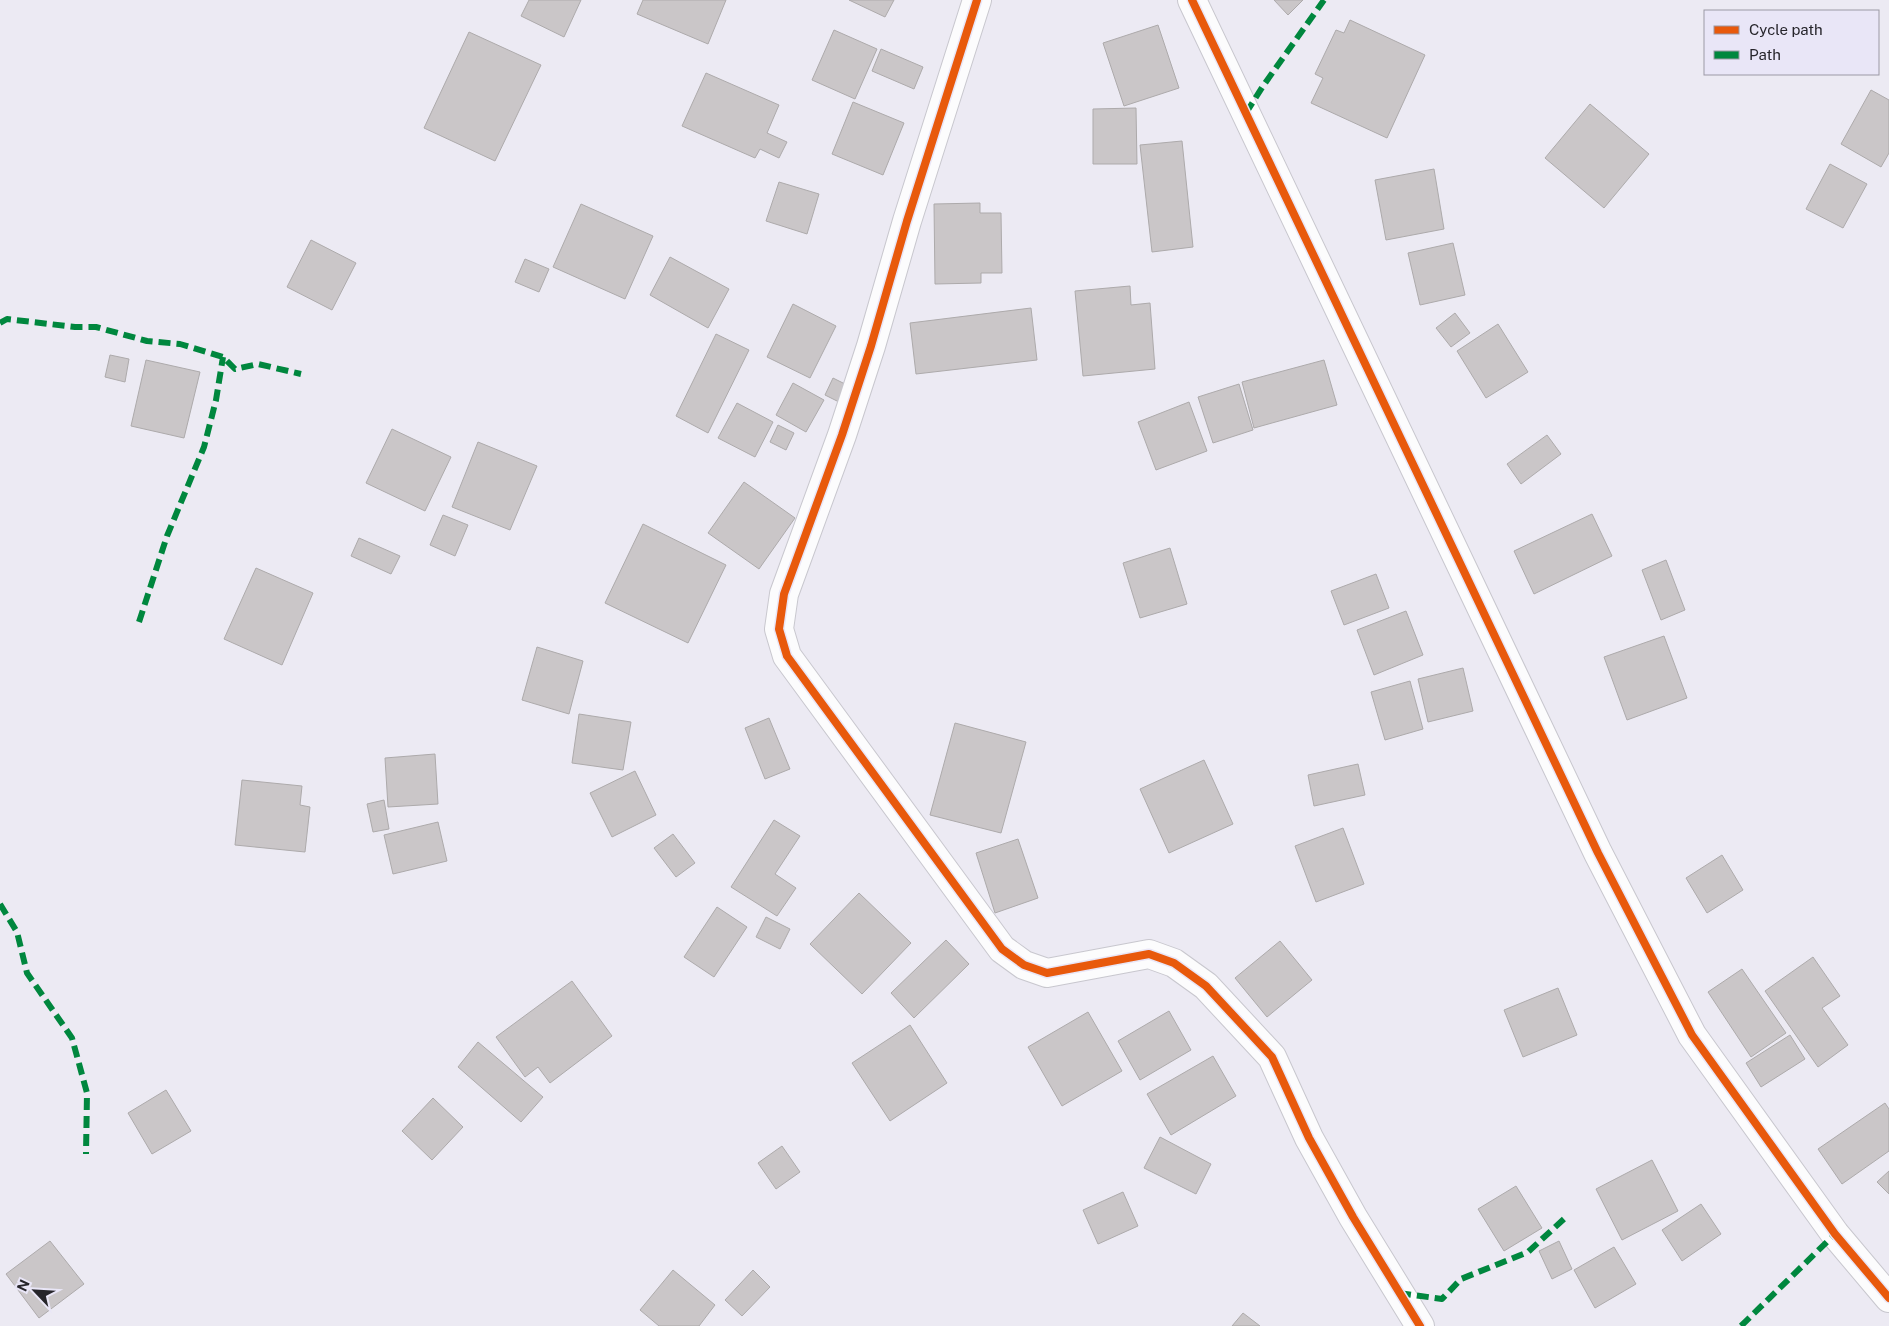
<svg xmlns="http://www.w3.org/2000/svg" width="1889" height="1326" font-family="'Public Sans',sans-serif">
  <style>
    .building { fill: #cac6c8; stroke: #adaaab }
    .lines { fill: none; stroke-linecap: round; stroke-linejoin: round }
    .street-casing { stroke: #c8c7ce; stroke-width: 30 }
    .secondary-casing { stroke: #c8c7ce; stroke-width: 30 }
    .street { stroke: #fcfcfd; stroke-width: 28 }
    .secondary { stroke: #fcfcfd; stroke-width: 28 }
    .quiet { stroke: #00873e; stroke-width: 6; stroke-dasharray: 12 6; stroke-linecap: butt }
    .cycleway-casing { stroke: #e9e6f7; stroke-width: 11 }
    .cycleway { stroke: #e8590c; stroke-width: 8 }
  </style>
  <rect width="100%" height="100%" fill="#eceaf3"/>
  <path class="building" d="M 529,0 L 581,0 L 564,37 L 521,16 Z
    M 643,0 L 726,0 L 708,44 L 637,14 Z
    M 849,0 L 894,0 L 885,17 Z
    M 1274,0 L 1303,0 L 1288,15 Z
    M 1350,20 L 1425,55 L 1387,138 L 1311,103 L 1323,78 L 1315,74 L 1336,30 L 1344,33 Z
    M 1158,25 L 1179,88 L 1124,106 L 1103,43 Z
    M 834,30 L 877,49 L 855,99 L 812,80 Z
    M 469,32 L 541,65 L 495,161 L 424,128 Z
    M 881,49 L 923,67 L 914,89 L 872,71 Z
    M 706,73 L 779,105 L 767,133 L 787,142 L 779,158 L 760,149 L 755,158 L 682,126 Z
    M 1871,90 L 1889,100 L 1889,153 L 1881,167 L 1841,144 Z
    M 853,102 L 904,123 L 883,175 L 832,154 Z
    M 1590,104 L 1649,154 L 1604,208 L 1545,158 Z
    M 1136,108 L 1137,164 L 1093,164 L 1093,109 Z
    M 1182,141 L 1193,247 L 1152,252 L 1140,145 Z
    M 1830,164 L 1867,184 L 1843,228 L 1806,209 Z
    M 1434,169 L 1444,229 L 1386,240 L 1375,180 Z
    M 779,182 L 819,194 L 807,234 L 766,221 Z
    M 980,203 L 980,213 L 1001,213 L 1002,273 L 981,273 L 981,283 L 935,284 L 934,204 Z
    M 581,204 L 653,236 L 625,299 L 553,267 Z
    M 311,240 L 356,263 L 332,310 L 287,287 Z
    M 1453,243 L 1465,295 L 1420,305 L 1408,253 Z
    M 670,257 L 729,289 L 708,328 L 650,295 Z
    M 525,259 L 549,269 L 539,292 L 515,282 Z
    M 1130,286 L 1131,305 L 1150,303 L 1155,369 L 1083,376 L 1075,291 Z
    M 793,304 L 836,326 L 810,378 L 767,357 Z
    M 1031,308 L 1037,360 L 916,374 L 910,323 Z
    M 1455,313 L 1470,333 L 1451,347 L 1436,328 Z
    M 1498,324 L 1528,372 L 1486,398 L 1457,351 Z
    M 716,334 L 749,350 L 708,433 L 676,416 Z
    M 110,355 L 129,359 L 125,382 L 105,377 Z
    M 146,360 L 200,372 L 184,438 L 131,426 Z
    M 1324,360 L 1337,405 L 1254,428 L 1242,382 Z
    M 833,378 L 853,388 L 845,405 L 825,395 Z
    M 793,383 L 824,400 L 806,432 L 776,415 Z
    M 1239,384 L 1253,430 L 1213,443 L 1198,397 Z
    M 1189,402 L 1207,451 L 1156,470 L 1138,422 Z
    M 737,403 L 773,422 L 755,457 L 718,438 Z
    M 778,425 L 794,433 L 786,450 L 770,442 Z
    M 392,429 L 451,457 L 425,511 L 366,483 Z
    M 1547,435 L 1561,454 L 1521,484 L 1507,464 Z
    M 478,442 L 537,466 L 510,530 L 452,507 Z
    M 744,482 L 795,518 L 759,569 L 708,533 Z
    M 1592,514 L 1612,556 L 1534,594 L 1514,551 Z
    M 443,515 L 468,525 L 455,556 L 430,545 Z
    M 643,524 L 726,565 L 688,643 L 605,603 Z
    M 359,538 L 400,556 L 391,574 L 351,556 Z
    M 1170,548 L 1187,604 L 1140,618 L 1123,563 Z
    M 1666,560 L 1685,610 L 1661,620 L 1642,570 Z
    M 256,568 L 313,593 L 282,665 L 224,639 Z
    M 1376,574 L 1389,608 L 1344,625 L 1331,591 Z
    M 1406,611 L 1423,655 L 1374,675 L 1357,630 Z
    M 1664,636 L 1687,698 L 1627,720 L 1604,657 Z
    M 537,647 L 583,661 L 569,714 L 522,700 Z
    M 1463,668 L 1473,711 L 1428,722 L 1418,679 Z
    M 1410,681 L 1423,729 L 1385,740 L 1371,692 Z
    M 579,714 L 631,722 L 623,770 L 572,763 Z
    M 769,718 L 790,769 L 765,779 L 745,728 Z
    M 955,723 L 1026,742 L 1001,833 L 930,815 Z
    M 435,754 L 438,804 L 388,807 L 385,758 Z
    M 1204,760 L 1233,824 L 1169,853 L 1140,789 Z
    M 1358,764 L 1365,795 L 1314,806 L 1308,775 Z
    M 635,771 L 656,815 L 612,837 L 590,793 Z
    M 242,780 L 302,786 L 300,805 L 310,807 L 305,852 L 235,845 Z
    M 384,800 L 389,829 L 373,832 L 367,804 Z
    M 774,820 L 800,836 L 775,874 L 796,888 L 777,916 L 731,887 Z
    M 438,822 L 447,861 L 393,874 L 384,835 Z
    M 1343,828 L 1364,884 L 1316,902 L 1295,846 Z
    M 673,834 L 695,863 L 676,877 L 654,848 Z
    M 1018,839 L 1038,898 L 995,913 L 976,853 Z
    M 1722,855 L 1743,890 L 1707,913 L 1686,878 Z
    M 859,893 L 911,943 L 862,994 L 810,944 Z
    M 717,907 L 747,927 L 714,977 L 684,957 Z
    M 766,917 L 790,929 L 780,949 L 756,937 Z
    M 946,940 L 969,964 L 914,1018 L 891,993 Z
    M 1280,941 L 1312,980 L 1267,1017 L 1235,978 Z
    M 1813,957 L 1840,996 L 1822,1008 L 1848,1045 L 1818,1067 L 1765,991 Z
    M 1742,969 L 1786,1033 L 1751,1057 L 1708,992 Z
    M 572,981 L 612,1036 L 550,1083 L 538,1067 L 525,1077 L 496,1037 Z
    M 1558,988 L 1577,1035 L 1523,1057 L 1504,1010 Z
    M 1169,1011 L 1191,1050 L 1140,1080 L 1118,1041 Z
    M 1088,1012 L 1122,1071 L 1062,1106 L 1028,1047 Z
    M 910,1025 L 947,1083 L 890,1121 L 852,1063 Z
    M 1790,1035 L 1805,1059 L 1761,1087 L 1746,1063 Z
    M 478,1042 L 543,1097 L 521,1122 L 458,1067 Z
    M 1213,1056 L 1236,1096 L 1171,1135 L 1147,1094 Z
    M 166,1090 L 191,1131 L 152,1154 L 128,1113 Z
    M 433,1098 L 463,1127 L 432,1160 L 402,1131 Z
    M 1885,1103 L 1889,1109 L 1889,1151 L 1842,1184 L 1818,1149 Z
    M 1160,1137 L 1211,1164 L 1196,1194 L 1144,1168 Z
    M 782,1146 L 800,1172 L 776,1189 L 758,1163 Z
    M 1652,1160 L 1678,1211 L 1622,1240 L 1596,1189 Z
    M 1889,1171 L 1889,1194 L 1877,1182 Z
    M 1516,1186 L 1542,1228 L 1504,1251 L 1478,1209 Z
    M 1123,1192 L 1138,1226 L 1098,1244 L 1083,1210 Z
    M 1701,1204 L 1721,1234 L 1682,1261 L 1662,1230 Z
    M 50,1241 L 84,1284 L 39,1318 L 6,1274 Z
    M 1559,1241 L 1572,1269 L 1552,1279 L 1539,1251 Z
    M 1614,1247 L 1636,1284 L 1595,1308 L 1574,1270 Z
    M 673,1270 L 715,1305 L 699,1326 L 659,1326 L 640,1310 Z
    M 753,1270 L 770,1287 L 742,1316 L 725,1300 Z
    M 1243,1313 L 1260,1326 L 1232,1326 Z"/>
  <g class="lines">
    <g class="street-casing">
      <path id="street" d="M 977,0 L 907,221 L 871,346 L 842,435 L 784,594 L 779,629 L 787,656 L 1002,949 L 1024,965 L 1047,973 L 1149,954 L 1174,963 L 1206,986 L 1272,1057 L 1309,1138 L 1353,1217 L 1420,1326"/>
    </g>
    <g class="secondary-casing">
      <path id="secondary" d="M 1192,0 L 1598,853 L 1692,1035 L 1835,1234 L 1889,1298"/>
    </g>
    <use href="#street" class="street"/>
    <use href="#secondary" class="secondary"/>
    <path class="quiet" d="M 1246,113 L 1263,86 L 1324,0
      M 0,323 L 7,319 L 75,327 L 96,327 L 147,341 L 180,344 L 223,357 L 235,369 L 258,364 L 301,374
      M 139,622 L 167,536 L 204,447 L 216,400 L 223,357
      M 0,904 L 17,932 L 27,973 L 72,1038 L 87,1093 L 86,1154
      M 1399,1293 L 1442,1299 L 1461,1279 L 1528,1252 L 1565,1218
      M 1741,1326 L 1835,1234"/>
    <g class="cycleway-casing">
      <path id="cycleway" d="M 977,0 L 907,221 L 871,346 L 842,435 L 784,594 L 779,629 L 787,656 L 1002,949 L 1024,965 L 1047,973 L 1149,954 L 1174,963 L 1206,986 L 1272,1057 L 1309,1138 L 1353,1217 L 1420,1326
        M 1192,0 L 1598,853 L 1692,1035 L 1835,1234 L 1889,1298"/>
    </g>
    <use href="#cycleway" class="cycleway"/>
  </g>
  <rect x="1704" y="10" width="175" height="65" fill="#e9e6f7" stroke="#9b99a5"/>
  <rect x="1714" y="26" width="25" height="8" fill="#e8590c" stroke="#9b99a5"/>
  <text x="1749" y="35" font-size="15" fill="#26252b">Cycle path</text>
  <rect x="1714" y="51" width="25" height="8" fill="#00873e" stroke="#9b99a5"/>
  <text x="1749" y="60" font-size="15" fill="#26252b">Path</text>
  <g transform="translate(35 1291) rotate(295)" stroke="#e9e6f7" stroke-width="4" paint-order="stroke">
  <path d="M0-4L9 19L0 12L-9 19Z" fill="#26252b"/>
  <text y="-8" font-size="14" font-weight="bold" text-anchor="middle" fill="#26252b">N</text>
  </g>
</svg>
